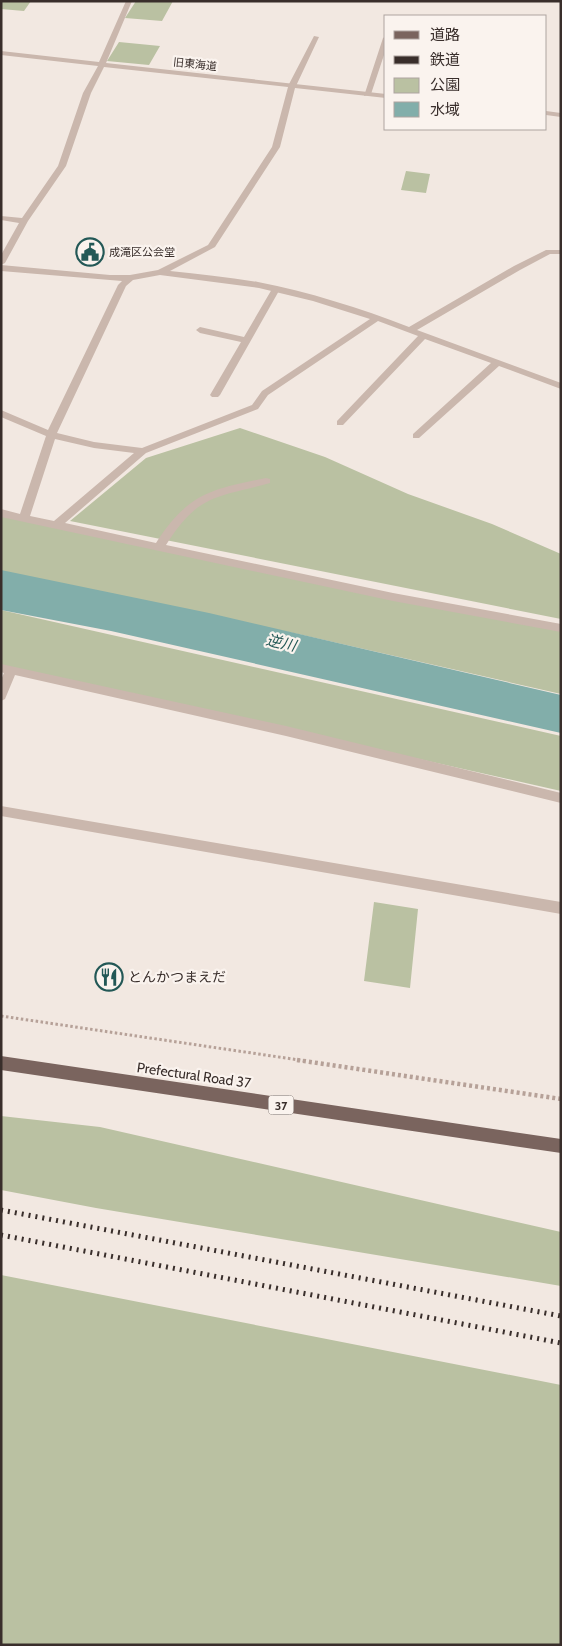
<svg xmlns="http://www.w3.org/2000/svg" width="562" height="1646" font-family="Cabin,'Noto Sans JP',sans-serif">
  <style>
    .green { fill: #bac1a2 }
    .water { fill: #82aeaa }
    .lines { fill: none; stroke-linecap: round; stroke-linejoin: round }
    .path-far1 { stroke: #b6a198; stroke-width: 3; stroke-dasharray: 2.5 2.5; stroke-linecap: butt }
    .path { stroke: #b6a198; stroke-width: 4.5; stroke-dasharray: 3 3; stroke-linecap: butt }
    .service { fill: #cab7ad; fill-rule: evenodd }
    .minor { fill: #cab7ad; fill-rule: evenodd }
    .primary { fill: #7a645e; fill-rule: evenodd }
    .rail { stroke: #392e2b; stroke-width: 5; stroke-dasharray: 2 5; stroke-linecap: butt }
    .labels { text-anchor: middle; dominant-baseline: central; stroke-width: 4.5; stroke-linejoin: round; paint-order: stroke }
    .far-street-label { font-size: 11px; fill: #392e2b; stroke: #faf3ee }
    .far-poi-label { font-size: 11px; fill: #392e2b; stroke: #faf3ee; text-anchor: start }
    .shield { fill: #faf3ee; stroke: #736966; stroke-width: 1 }
    .shield-label { font-size: 12px; font-weight: bold; fill: #392e2b }
    .poi-label { font-size: 14px; fill: #392e2b; stroke: #faf3ee; text-anchor: start }
    .street-label { font-size: 14px; fill: #392e2b; stroke: #faf3ee }
    .water-label { font-size: 15px; font-style: italic; fill: #235856; stroke: #faf3ee }
  </style>
  <rect width="100%" height="100%" fill="#f2e8e1"/>
  <path class="green" d="M 1,1 L 31,1 L 24,11 L 1,9 Z
    M 136,1 L 173,1 L 162,21 L 125,18 Z
    M 119,42 L 160,46 L 149,65 L 107,61 Z
    M 406,171 L 430,174 L 426,193 L 401,190 Z
    M 240,428 L 325,457 L 408,494 L 492,524 L 561,554 L 561,619 L 70,521 L 146,458 Z
    M 1,513 L 238,564 L 561,627 L 561,694 L 298,634 L 1,571 Z
    M 1,610 L 561,736 L 561,791 L 1,665 Z
    M 374,902 L 418,909 L 410,988 L 364,981 Z
    M 1,1116 L 100,1127 L 561,1232 L 561,1286 L 96,1208 L 1,1190 Z
    M 1,1275 L 561,1385 L 561,1645 L 1,1645 Z"/>
  <path class="water" d="M 1,570 L 209,613 L 561,695 L 561,733 L 111,631 L 1,610 Z"/>
  <g class="lines">
    <path class="path-far1" d="M 1,1016 L 306,1061"/>
    <path class="path" d="M 297,1060 L 561,1099"/>
    <path class="service" d="M 314,36 L 319,37 L 296,86 L 289,88 L 288,86 Z
      M 386,36 L 386,49 L 371,94 L 364,96 L 383,38 Z
      M 276,286 L 280,289 L 220,395 L 218,397 L 212,397 L 210,395 L 241,342 L 200,333 L 196,330 L 200,327 L 244,337 L 272,289 Z"/>
    <path class="minor" d="M 126,1 L 132,1 L 106,63 L 386,94 L 386,98 L 295,88 L 280,147 L 215,247 L 170,271 C 199,274 228,277 258,282 C 309,292 360,308 409,327 L 514,266 L 546,250 L 561,250 L 561,254 L 550,254 L 520,270 L 417,330 L 561,383 L 561,389 L 499,366 L 419,438 L 413,438 L 413,434 L 491,363 L 425,339 L 343,425 L 337,425 L 337,421 L 418,336 L 378,321 L 268,395 L 258,409 L 146,453 L 65,523 L 156,543 C 188,493 212,489 266,478 L 270,479 L 270,483 C 216,498 199,493 166,545 L 393,593 L 561,624 L 561,632 L 393,601 L 1,517 L 1,509 L 20,514 L 46,436 L 1,417 L 1,410 L 48,430 L 118,285 L 122,281 L 1,271 L 1,265 L 110,275 L 130,275 L 158,270 L 208,245 L 272,147 L 288,87 L 104,67 L 91,93 L 66,166 L 28,221 L 5,263 L 1,265 L 1,255 L 19,223 L 1,220 L 1,216 L 22,218 L 58,166 L 83,93 L 98,66 L 1,55 L 1,51 L 99,62 ZM 160,275 L 259,288 L 313,301 L 370,319 L 262,391 L 252,405 L 142,448 L 94,442 L 57,433 L 126,286 L 133,280 ZM 55,439 L 94,448 L 134,453 L 54,521 L 30,516 Z
      M 546,111 L 561,113 L 561,117 L 546,115 Z
      M 1,664 L 286,726 L 561,793 L 561,803 L 286,736 L 15,675 L 5,699 L 1,701 L 1,680 L 4,673 L 1,672 Z
      M 1,806 L 561,902 L 561,914 L 1,816 Z"/>
    <path class="primary" d="M 1,1056 L 561,1139 L 561,1153 L 1,1070 Z"/>
    <path class="rail" d="M 1,1210 L 561,1316
      M 1,1235 L 561,1343"/>
  </g>
  <defs>
    <g id="civic-ring" transform="scale(1.4375)"><circle r="9.5" fill="#faf3ee" stroke="#235856" stroke-width="1.5"/><path d="M-.6-6.5H3V-4.5H.6V-3L4-1V1h2V6H-6V1h2V-1L-.6-3ZM-1.2 2.5V6h2.4V2.5Z" fill="#235856"/></g>
    <g id="restaurant-ring" transform="scale(1.4375)"><circle r="9.5" fill="#faf3ee" stroke="#235856" stroke-width="1.5"/><path d="M-5-6h1v4h1v-4h1v4h1v-4h1v5L-1.5 .5V6h-2V.5L-5-1ZM5-6V6H3V1.5H1.5Q1.5-4 5-6Z" fill="#235856"/></g>
  </defs>
  <g fill-rule="evenodd">
    <use href="#civic-ring" x="90" y="252"/>
    <use href="#restaurant-ring" x="109" y="977"/>
  </g>
  <g class="labels">
    <g class="far-street-label">
      <text transform="translate(195 64) rotate(6)">旧東海道</text>
    </g>
    <g class="far-poi-label">
      <text x="109" y="252">成滝区公会堂</text>
    </g>
    <rect class="shield" x="268.5" y="1095.5" width="25" height="19" rx="4"/>
    <g class="shield-label">
      <text x="281" y="1105">37</text>
    </g>
    <g class="poi-label">
      <text x="128" y="977">とんかつまえだ</text>
    </g>
    <g class="street-label">
      <text transform="translate(194 1075) rotate(8)">Prefectural Road 37</text>
    </g>
    <g class="water-label">
      <text transform="translate(281 643) rotate(13)">逆川</text>
    </g>
  </g>
  <rect width="562" height="1646" fill="none" stroke="#392e2b" stroke-width="5"/>
  <rect x="384" y="15" width="162" height="115" fill="#faf3ee" stroke="#ada4a0"/>
  <rect x="394" y="31" width="25" height="8" fill="#7a645e" stroke="#ada4a0"/>
  <text x="430" y="40" font-size="15" fill="#392e2b">道路</text>
  <rect x="394" y="56" width="25" height="8" fill="#392e2b" stroke="#ada4a0"/>
  <text x="430" y="65" font-size="15" fill="#392e2b">鉄道</text>
  <rect x="394" y="78" width="25" height="15" fill="#bac1a2" stroke="#ada4a0"/>
  <text x="430" y="90" font-size="15" fill="#392e2b">公園</text>
  <rect x="394" y="102" width="25" height="15" fill="#82aeaa" stroke="#ada4a0"/>
  <text x="430" y="115" font-size="15" fill="#392e2b">水域</text>
</svg>
